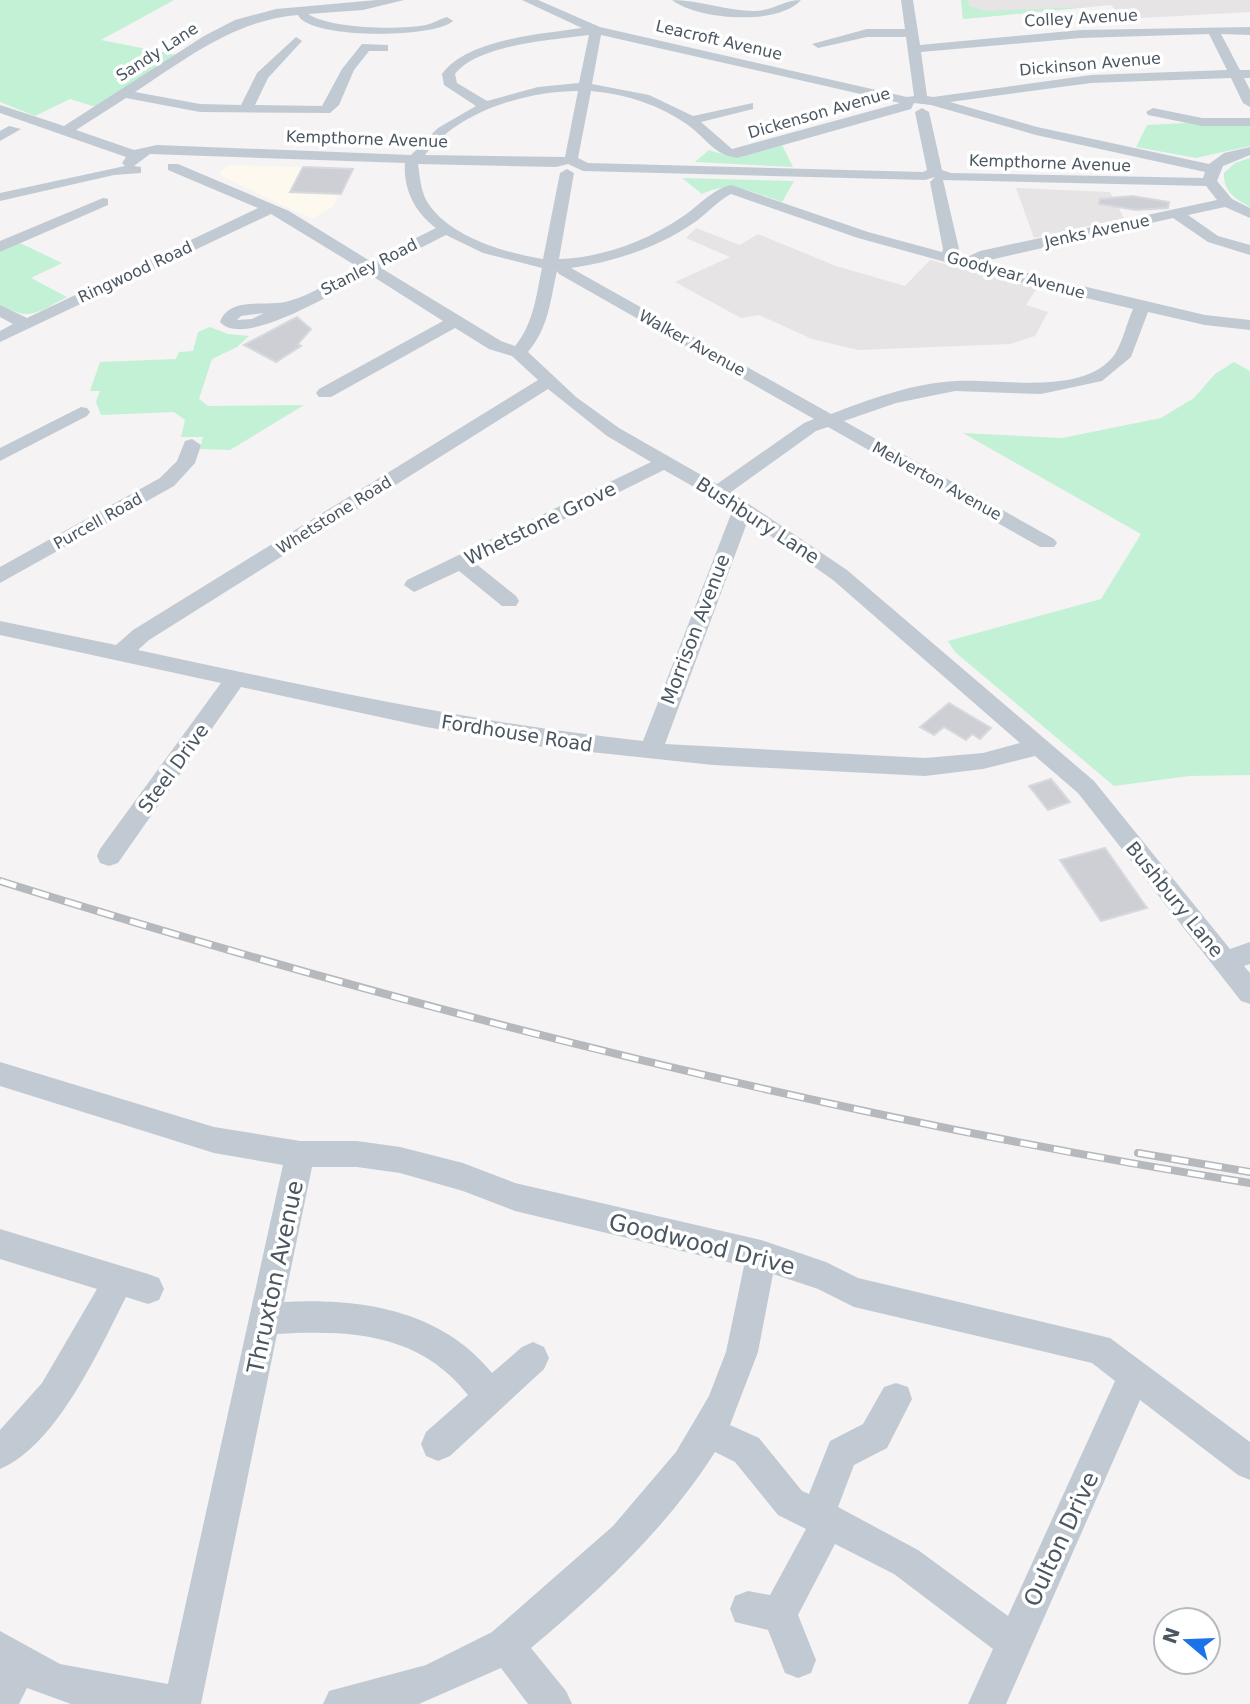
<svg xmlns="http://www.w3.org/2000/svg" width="1250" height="1704" font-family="'DejaVu Sans',sans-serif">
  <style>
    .commercial { fill: #fdf9ef }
    .education { fill: #e6e4e5 }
    .green { fill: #c3f1d5 }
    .building { fill: #cdcfd5; stroke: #d7d9de; stroke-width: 2 }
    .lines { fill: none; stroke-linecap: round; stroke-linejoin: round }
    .minor { fill: #c1cad2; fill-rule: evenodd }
    .rail-casing { stroke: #b5b8bd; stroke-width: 8 }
    .rail { stroke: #fff; stroke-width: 5; stroke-dasharray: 17; stroke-linecap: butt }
    .labels { text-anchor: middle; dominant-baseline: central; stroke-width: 7; stroke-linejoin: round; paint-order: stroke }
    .far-street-label { font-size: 16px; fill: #4a5661; stroke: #fff }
    .street-label { font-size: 19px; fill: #4a5661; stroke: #fff }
    .near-street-label { font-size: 23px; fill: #4a5661; stroke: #fff }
  </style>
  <rect width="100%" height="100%" fill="#f5f3f3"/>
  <path class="commercial" d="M 229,165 L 293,167 L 353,169 L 333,206 L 312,219 L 223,177 L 219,172 Z"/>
  <path class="education" d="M 961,0 L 1250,0 L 1250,12 L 1123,19 L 1111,5 L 963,19 Z
    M 1016,188 L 1110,192 L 1124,218 L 1034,238 Z
    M 696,228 L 740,245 L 758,234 L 836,266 L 905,286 L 930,260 L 1037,288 L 1026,305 L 1048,312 L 1035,336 L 1010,344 L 858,350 L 812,339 L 759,315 L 741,318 L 675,282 L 730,257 L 686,238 Z"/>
  <path class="green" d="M 0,0 L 174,0 L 101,40 L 177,55 L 96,107 L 70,99 L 35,116 L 0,102 Z
    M 961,0 L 968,0 L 969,6 L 986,11 L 1088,7 L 963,19 Z
    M 1186,123 L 1250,125 L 1250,146 L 1196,158 L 1136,147 L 1147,125 Z
    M 782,145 L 793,167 L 695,162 L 709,150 C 735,160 756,153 782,145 Z
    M 1250,158 L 1250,207 C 1235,199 1223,191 1224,173 L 1235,163 Z
    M 682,178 L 794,181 L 782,202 C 754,192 730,180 702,194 Z
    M 20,243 L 62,263 L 31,278 L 67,297 C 38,312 31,322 0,305 L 0,252 Z
    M 210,327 L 228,334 L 249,336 L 237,347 L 212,359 L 199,399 L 208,406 L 304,405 L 230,450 L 200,449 L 203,437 L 181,437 L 185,420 L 174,412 L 101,415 L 96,402 L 100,391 L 90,391 L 100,362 L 176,359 L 179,352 L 193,351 L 198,332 Z
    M 1234,362 L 1250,371 L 1250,775 L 1189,776 L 1114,786 L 955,652 L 948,641 L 1101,599 L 1141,534 L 963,433 L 1062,438 L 1161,418 L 1194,398 L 1215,374 Z"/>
  <path class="building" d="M 303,167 L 353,169 L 341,194 L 290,192 Z
    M 1132,196 L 1169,202 L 1168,208 L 1136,210 L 1099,204 L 1100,199 Z
    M 297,317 L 311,329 L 298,344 L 301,346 L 276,362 L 244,345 Z
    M 949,703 L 991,728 L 980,739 L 972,734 L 966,740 L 944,727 L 934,735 L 920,727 Z
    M 1051,779 L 1070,802 L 1048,810 L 1029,786 Z
    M 1105,848 L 1147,908 L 1101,921 L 1060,860 Z"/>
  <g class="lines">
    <path class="minor" d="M 377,0 L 404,0 L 363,10 L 308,14 C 331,29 399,30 426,25 C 434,23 440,19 447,17 L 453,21 C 433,39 308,39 298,15 C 235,20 187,58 135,92 L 200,104 L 241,105 L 257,73 L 296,37 L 302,41 L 268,78 L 255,105 L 322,106 L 342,69 L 362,44 L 388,45 L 388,51 L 369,51 L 354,70 L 339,105 L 330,113 L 200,112 L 126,98 L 76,130 L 134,150 L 157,145 L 411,155 L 438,128 L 476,106 L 444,85 L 442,74 C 467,39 541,34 582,28 L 522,0 L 538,0 L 600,27 L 907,97 L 914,96 L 906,37 L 867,37 L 818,48 L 812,44 L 867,29 L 905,29 L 901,0 L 913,0 L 920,45 L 1081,30 L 1250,27 L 1250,35 L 1221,34 L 1240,70 L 1250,70 L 1250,78 L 1244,78 L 1250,90 L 1250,107 L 1243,103 L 1231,78 L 1091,83 L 950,102 L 1037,127 L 1209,164 L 1224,153 L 1250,147 L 1250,155 L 1223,166 L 1217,181 L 1232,199 L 1250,208 L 1250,218 L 1225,207 L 1188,215 L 1218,236 L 1250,245 L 1250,255 L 1208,242 L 1173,218 L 981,262 L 1205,315 L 1250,320 L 1250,330 L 1205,325 L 1148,312 L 1131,357 L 1102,381 L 1041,394 L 955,391 L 896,403 L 844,421 L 1054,539 L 1057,543 L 1054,547 L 1040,547 L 828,427 L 816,431 L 731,492 L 847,570 L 1094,781 L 1230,949 L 1250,942 L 1250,964 L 1244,966 L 1250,973 L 1250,1004 L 1241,1001 L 1078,793 L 1035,756 L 983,769 L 925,776 L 713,765 L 544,747 L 426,727 L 241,687 L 118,863 L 109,866 L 100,863 L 97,856 L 100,849 L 221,683 L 0,635 L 0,621 L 116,645 L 133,630 L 538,380 L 512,356 L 489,349 L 455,328 L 331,397 L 319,397 L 316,393 L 319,389 L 443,321 L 369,274 C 341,288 244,350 220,322 C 230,295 266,308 289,301 C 312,295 336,278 358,267 L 271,214 L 0,342 L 0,331 L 13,324 L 0,317 L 0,305 L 27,318 L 258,208 L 168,170 L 168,164 L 178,164 L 289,211 L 370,261 L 436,228 C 415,213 403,189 405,163 L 150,154 L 134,166 L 141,167 L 141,173 L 114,175 L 0,201 L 0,193 L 125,166 L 122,163 L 126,157 L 0,113 L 0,105 L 64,126 L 204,36 L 235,20 L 276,9 ZM 1209,34 L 1227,70 L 1091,75 L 933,97 L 927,96 L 921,52 L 1081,38 ZM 589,35 L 579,83 L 538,87 L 487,101 L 457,83 L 455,74 C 478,44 553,40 589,35 ZM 601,35 L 900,103 L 732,149 L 701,122 L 753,109 L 753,103 L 693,116 L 649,95 L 592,84 ZM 578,91 L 565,157 L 425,155 C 458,112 525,91 578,91 ZM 591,91 C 626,94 660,105 688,125 C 707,139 713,154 737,158 L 911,109 L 914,103 L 931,105 L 1036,135 L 1205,172 L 1203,178 L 951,173 L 942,170 L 929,112 L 922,108 L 915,112 L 927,170 L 923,172 L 588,163 L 578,158 ZM 418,164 L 556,167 L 568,164 L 583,171 L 925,180 L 935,177 L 930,182 L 943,249 L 942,252 L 868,232 L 731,185 C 711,190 699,206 682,217 C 647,241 601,258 559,259 L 574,173 L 567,169 L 560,173 L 543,259 C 506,253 453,238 430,206 C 421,195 420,178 418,164 ZM 943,180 L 1206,186 L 1217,200 L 980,251 L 965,258 L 956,255 L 959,249 ZM 731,194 L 858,238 L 1022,283 L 1133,309 C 1127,322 1123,341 1115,354 C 1085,397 1000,378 956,381 C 913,383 871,399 831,414 L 571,268 C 613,262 657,248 692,224 C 706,215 717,201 731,194 ZM 446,235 L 483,253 L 542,268 C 536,296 534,323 515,346 L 501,341 L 381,268 ZM 557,271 L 559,274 L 814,419 L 804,423 L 717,484 L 619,428 L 576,397 L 528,352 C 549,327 550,301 557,271 ZM 264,313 L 252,319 L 237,320 L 241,316 ZM 548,389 L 607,436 L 651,462 L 407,580 L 404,585 L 414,592 L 459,571 L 502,606 L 516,606 L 519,601 L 516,596 L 475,563 L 664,470 L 733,509 L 643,741 C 472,723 306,686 138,650 L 149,640 ZM 748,520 L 833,580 L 1020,743 L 983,753 L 925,758 L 665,744 Z
      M 672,0 C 700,0 726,11 754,11 C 772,11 784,0 801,0 C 778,26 698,20 672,0 Z
      M 1153,108 L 1202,118 L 1250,118 L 1250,126 L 1202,126 L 1148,115 L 1146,112 Z
      M 9,126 L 21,129 L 0,141 L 0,131 Z
      M 103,198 L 108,199 L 108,205 L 0,252 L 0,241 Z
      M 81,407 L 87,408 L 90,412 L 87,416 L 0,461 L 0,448 Z
      M 192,439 L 201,445 L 195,463 L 174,486 L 0,583 L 0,567 L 160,478 L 177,461 L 185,441 Z
      M 0,1062 L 214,1127 L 300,1141 L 357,1141 L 400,1147 L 463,1163 L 515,1183 L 761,1240 L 826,1262 L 858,1278 L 1110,1338 L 1250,1442 L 1250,1480 L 1238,1475 L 1140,1400 L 1006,1704 L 968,1704 L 993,1649 L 894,1574 L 835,1544 L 798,1615 L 816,1660 L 811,1673 L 798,1678 L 785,1673 L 768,1630 L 735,1622 L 730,1609 L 735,1596 L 748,1591 L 770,1595 L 806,1529 L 778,1515 L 735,1462 L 715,1452 C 666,1529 600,1590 531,1648 L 566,1691 L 572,1704 L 528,1704 L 501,1668 L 419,1704 L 323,1704 L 329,1691 L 426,1665 L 492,1632 L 613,1526 L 676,1452 L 709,1396 L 726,1352 L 744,1266 L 515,1211 L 463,1191 L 400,1173 L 357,1167 L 312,1167 L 284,1302 C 361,1298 441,1310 492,1373 L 522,1347 L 533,1342 L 544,1347 L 549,1358 L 544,1369 L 450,1456 L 438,1461 L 426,1456 L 421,1444 L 426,1432 L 468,1395 C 419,1333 351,1330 277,1334 L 201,1704 L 71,1704 L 27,1688 L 19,1704 L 0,1704 L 0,1631 L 60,1664 L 168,1684 L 283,1165 L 214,1153 L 0,1086 ZM 773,1274 L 818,1289 L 854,1307 L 1092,1363 L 1115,1381 L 1008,1616 L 918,1550 L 838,1507 L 854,1465 L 887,1448 L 912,1399 L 908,1387 L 896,1383 L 884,1387 L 863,1424 L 830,1441 L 809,1494 L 802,1491 L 759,1438 L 730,1425 L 758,1352 Z
      M 0,1229 L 148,1274 L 159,1278 L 164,1289 L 159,1300 L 148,1304 L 126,1297 C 99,1350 57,1445 0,1469 L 0,1430 L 42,1383 L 97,1289 L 0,1259 Z"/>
    <g class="rail-casing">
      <path id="rail" d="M 0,881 C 409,1009 827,1116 1250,1183
        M 1138,1153 L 1250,1172"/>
    </g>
    <use href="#rail" class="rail"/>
  </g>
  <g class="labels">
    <g class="far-street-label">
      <text transform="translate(1081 18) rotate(-3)">Colley Avenue</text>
      <text transform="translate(719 40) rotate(13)">Leacroft Avenue</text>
      <text transform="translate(157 52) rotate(-33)">Sandy Lane</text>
      <text transform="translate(1090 64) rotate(-5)">Dickinson Avenue</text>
      <text transform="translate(819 113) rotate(-16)">Dickenson Avenue</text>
      <text transform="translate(367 139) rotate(2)">Kempthorne Avenue</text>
      <text transform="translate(1050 163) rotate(2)">Kempthorne Avenue</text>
      <text transform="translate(1097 231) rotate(-12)">Jenks Avenue</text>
      <text transform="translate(369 267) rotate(-27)">Stanley Road</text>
      <text transform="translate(135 272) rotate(-25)">Ringwood Road</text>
      <text transform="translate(1016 275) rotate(15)">Goodyear Avenue</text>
      <text transform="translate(692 343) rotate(29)">Walker Avenue</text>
      <text transform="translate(937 481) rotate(29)">Melverton Avenue</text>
      <text transform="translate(334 515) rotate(-32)">Whetstone Road</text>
      <text transform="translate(98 521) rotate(-29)">Purcell Road</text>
    </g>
    <g class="street-label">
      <text transform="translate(758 520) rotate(33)">Bushbury Lane</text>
      <text transform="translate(540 523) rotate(-26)">Whetstone Grove</text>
      <text transform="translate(695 629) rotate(-69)">Morrison Avenue</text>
      <text transform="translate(517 733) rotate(9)">Fordhouse Road</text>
      <text transform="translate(173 768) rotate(-54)">Steel Drive</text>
      <text transform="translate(1175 899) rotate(51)">Bushbury Lane</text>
    </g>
    <g class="near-street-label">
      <text transform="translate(702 1244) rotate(14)">Goodwood Drive</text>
      <text transform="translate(275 1277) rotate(-78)">Thruxton Avenue</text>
      <text transform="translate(1061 1539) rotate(-65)">Oulton Drive</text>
    </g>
  </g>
  <g transform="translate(1187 1641) rotate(289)"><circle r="33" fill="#ffffff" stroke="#b7bbc0" stroke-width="2"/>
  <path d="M0-5L12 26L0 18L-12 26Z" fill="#1a73e8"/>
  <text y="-10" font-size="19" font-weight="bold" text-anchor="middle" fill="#4a5661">N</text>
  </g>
</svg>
